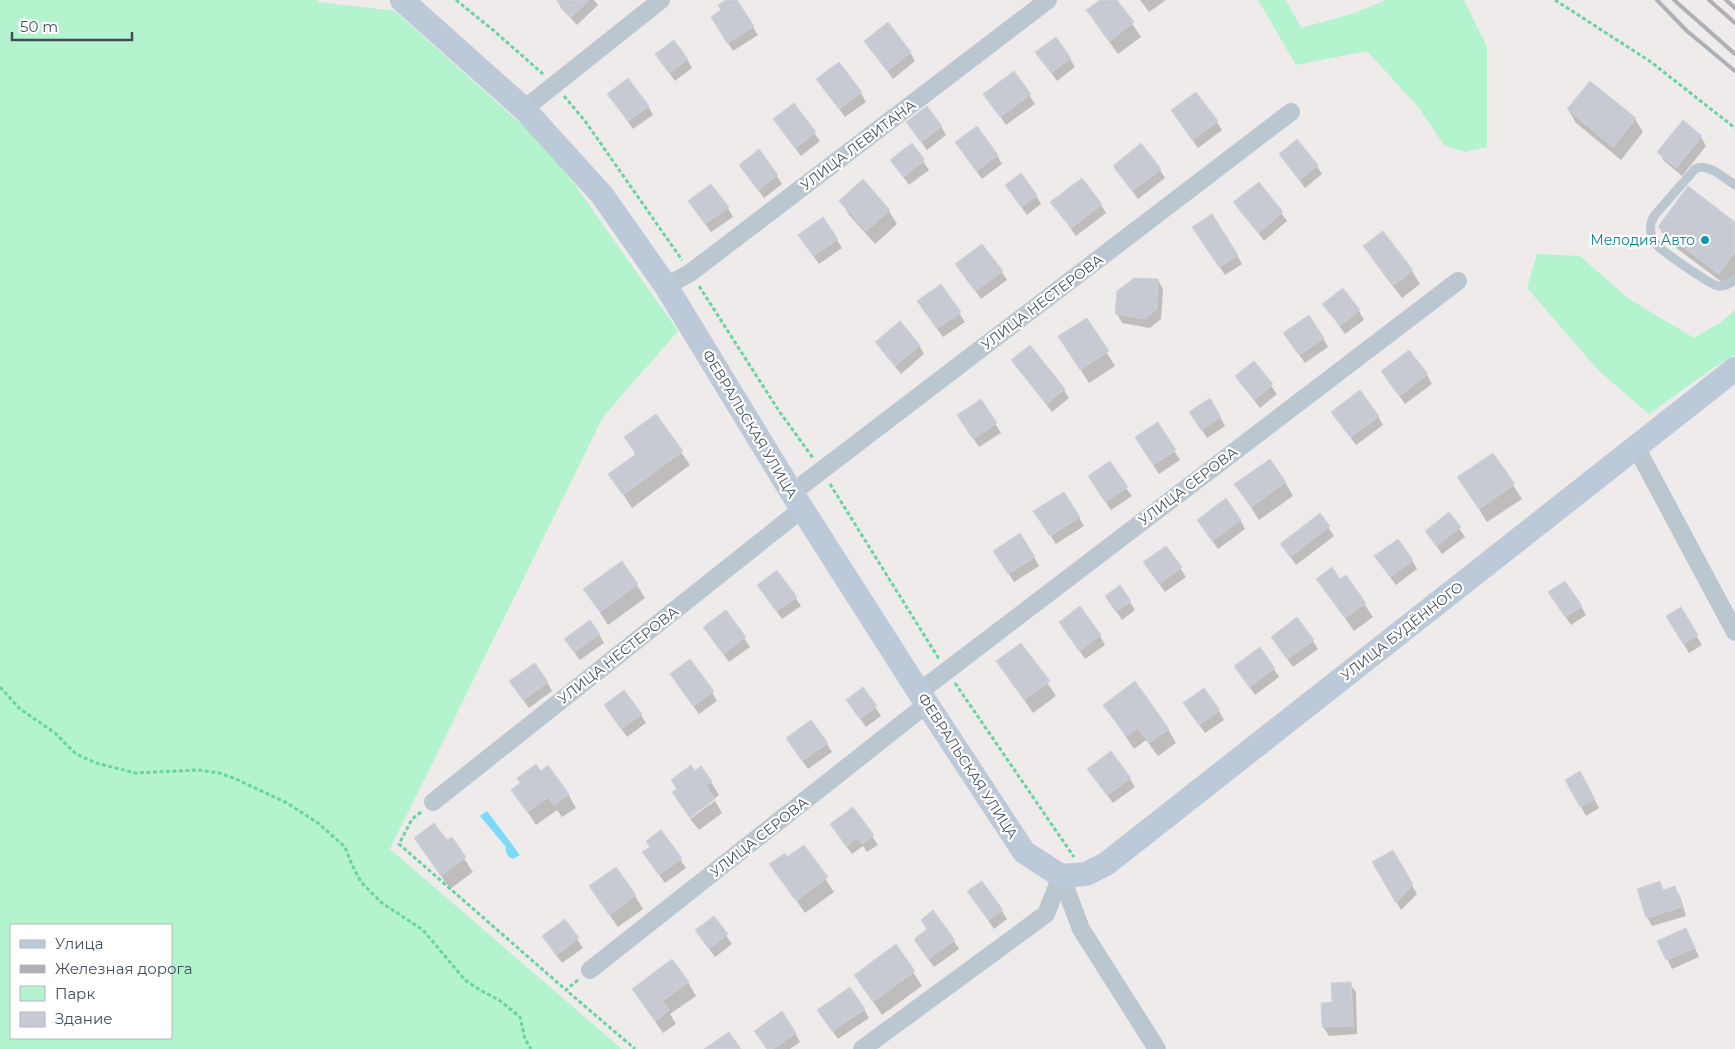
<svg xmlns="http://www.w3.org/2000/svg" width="1735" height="1049" font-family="Montserrat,sans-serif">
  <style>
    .green { fill: #b3f3cd; fill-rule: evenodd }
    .water { fill: #7bdaf6 }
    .shadow { fill: #0003 }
    .building { fill: #c7cad3; stroke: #cfd2d9 }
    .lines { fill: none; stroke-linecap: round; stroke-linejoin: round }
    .path { stroke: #68d5a1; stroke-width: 3; stroke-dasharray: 4 2.5; stroke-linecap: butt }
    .lane { stroke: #bac6d0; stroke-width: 9 }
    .street { stroke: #bac6d0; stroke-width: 18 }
    .secondary { stroke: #bcc9d8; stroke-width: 24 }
    .rail { stroke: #adb1b7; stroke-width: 4 }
    .culture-dot { fill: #0f9aa8; stroke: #fff; stroke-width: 2 }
    .labels { text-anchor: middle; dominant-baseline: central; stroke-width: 4.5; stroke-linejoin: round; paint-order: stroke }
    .street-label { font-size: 14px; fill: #424f5b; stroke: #fff }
    .culture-label { font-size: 14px; fill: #0d838f; stroke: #fff; text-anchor: end }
  </style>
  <rect width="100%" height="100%" fill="#efebeb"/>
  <path class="green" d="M 0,0 L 317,0 L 319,2 L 395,11 L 551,151 L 678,331 L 603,417 L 390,849 L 622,1049 L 0,1049 ZM 11,925 L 171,925 L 171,1038 L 11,1038 Z
    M 1258,0 L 1286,0 L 1301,28 L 1355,13 L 1386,0 L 1464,0 L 1487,47 L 1487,147 L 1465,152 L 1444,145 L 1419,108 L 1367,51 L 1296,65 Z
    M 1537,254 L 1580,256 L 1629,299 L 1694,338 L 1721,322 L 1735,310 L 1735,355 L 1713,368 L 1649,414 L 1599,371 L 1527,288 Z"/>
  <path class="water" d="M 487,811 L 520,855 L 513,859 C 508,857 505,853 506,847 L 480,816 Z"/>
  <path class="shadow" d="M 557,0 L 594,0 L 598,5 L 577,25 L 561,8 Z
    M 728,0 L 736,0 L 758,35 L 733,51 L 717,26 Z
    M 1102,0 L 1116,0 L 1141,37 L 1118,54 L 1096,24 L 1088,11 Z
    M 1140,0 L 1166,0 L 1149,12 Z
    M 866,42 L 910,52 L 915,61 L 893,79 Z
    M 1037,53 L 1070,59 L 1075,67 L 1057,81 Z
    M 687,59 L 692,68 L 675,81 L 662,63 Z
    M 1014,72 L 1035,104 L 1006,125 L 985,94 Z
    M 817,79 L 861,93 L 866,102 L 845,117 Z
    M 608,94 L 648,106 L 653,115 L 633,129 Z
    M 794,105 L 820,141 L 801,156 L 780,128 Z
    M 1568,109 L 1635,119 L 1643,132 L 1621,160 L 1576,123 Z
    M 1172,111 L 1216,121 L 1222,130 L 1198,148 Z
    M 907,122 L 941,126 L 946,135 L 927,150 Z
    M 1683,122 L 1701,137 L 1706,146 L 1682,176 L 1664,161 L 1659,152 Z
    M 912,145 L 929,170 L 909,185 L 891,160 Z
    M 962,151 L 997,155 L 1002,164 L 982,179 Z
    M 1280,154 L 1317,166 L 1322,174 L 1305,188 Z
    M 740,165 L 777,176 L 782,184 L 764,198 Z
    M 1114,166 L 1160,170 L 1165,178 L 1138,199 Z
    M 863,181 L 889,211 L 897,224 L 875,244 L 849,215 L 841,201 Z
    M 1259,183 L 1287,221 L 1264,241 L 1235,202 Z
    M 1012,194 L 1036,195 L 1041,204 L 1027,215 Z
    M 1052,202 L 1101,205 L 1106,213 L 1076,236 Z
    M 728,208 L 733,217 L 711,232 L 695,210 Z
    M 1735,223 L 1735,276 L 1727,286 L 1667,241 L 1659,227 Z
    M 1383,233 L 1412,271 L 1420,284 L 1402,298 L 1373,260 L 1365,247 Z
    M 1199,236 L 1237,255 L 1242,264 L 1225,275 Z
    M 837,240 L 842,248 L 819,264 L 805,244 Z
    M 957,264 L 1002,272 L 1007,280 L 981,299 Z
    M 1158,280 L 1163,289 L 1161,319 L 1150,328 L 1122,323 L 1117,314 Z
    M 941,285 L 965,322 L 943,337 L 923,310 Z
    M 1324,305 L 1359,311 L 1364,320 L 1345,334 Z
    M 1086,320 L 1115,366 L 1089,383 L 1068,350 Z
    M 1323,338 L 1328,347 L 1305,363 L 1290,342 Z
    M 877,342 L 919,345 L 924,354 L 901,374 L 882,351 Z
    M 1013,361 L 1064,390 L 1069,398 L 1052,412 Z
    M 1254,362 L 1277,394 L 1260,408 L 1236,376 Z
    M 1382,372 L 1427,375 L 1432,384 L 1405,404 Z
    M 981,401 L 1001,433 L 979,447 L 964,424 Z
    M 656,416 L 690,465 L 632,508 L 610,474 L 636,455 L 626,438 Z
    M 1378,416 L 1383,425 L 1356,445 L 1338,421 Z
    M 1220,417 L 1225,426 L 1207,438 L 1196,421 Z
    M 1157,424 L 1180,460 L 1159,474 L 1141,446 Z
    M 1493,455 L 1522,499 L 1487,522 L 1459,478 Z
    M 1285,482 L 1293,496 L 1259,520 L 1236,484 Z
    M 1094,485 L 1126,488 L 1132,496 L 1111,510 Z
    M 1449,514 L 1465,537 L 1442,554 L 1426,531 Z
    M 1320,515 L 1334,536 L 1296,565 L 1282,544 Z
    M 1079,517 L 1084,526 L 1056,544 L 1040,520 Z
    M 1240,520 L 1245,529 L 1218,549 L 1204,529 Z
    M 1166,547 L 1186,577 L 1165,592 L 1150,571 Z
    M 1034,557 L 1039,566 L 1014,582 L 1000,560 Z
    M 1412,560 L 1417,569 L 1396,585 L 1381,565 Z
    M 1346,577 L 1373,617 L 1354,631 L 1318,579 L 1340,581 Z
    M 637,585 L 645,598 L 608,625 L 585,590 Z
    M 764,594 L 795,597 L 801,606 L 782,619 Z
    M 1555,601 L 1581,606 L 1586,615 L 1571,625 Z
    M 1130,602 L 1135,610 L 1122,620 L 1112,605 Z
    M 1680,608 L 1702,645 L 1689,653 L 1667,616 Z
    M 726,612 L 750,647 L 729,662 L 710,636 Z
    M 1060,622 L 1100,636 L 1105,645 L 1085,659 Z
    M 599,634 L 604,643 L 580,660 L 571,648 Z
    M 1272,637 L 1313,641 L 1318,649 L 1293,667 Z
    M 1021,644 L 1056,696 L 1033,713 L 998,661 Z
    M 1274,669 L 1279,677 L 1255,695 L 1241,675 Z
    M 547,682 L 552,691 L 529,708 L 516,690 Z
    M 677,683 L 712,692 L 717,701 L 699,714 Z
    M 863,689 L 881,716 L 866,727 L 853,709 Z
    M 1105,705 L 1168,729 L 1176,743 L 1158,756 L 1146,740 L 1134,749 Z
    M 1219,711 L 1224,720 L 1205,733 L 1190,712 Z
    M 611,714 L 641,715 L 646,723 L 627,737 Z
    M 787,739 L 827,744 L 832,752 L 808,769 Z
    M 540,772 L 568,794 L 576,808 L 562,817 L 557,810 L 536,825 L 513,790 Z
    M 695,773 L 711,782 L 719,795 L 689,817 L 673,793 Z
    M 1580,773 L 1599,808 L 1586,816 L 1566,780 Z
    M 1094,778 L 1130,779 L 1135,787 L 1113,803 Z
    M 715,801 L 722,813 L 699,830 L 690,819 Z
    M 853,809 L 878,845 L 867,852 L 863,846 L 852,854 L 837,833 Z
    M 661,831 L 686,868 L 665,883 L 649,861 L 651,847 Z
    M 415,838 L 446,842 L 451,839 L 473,872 L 450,889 Z
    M 804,847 L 834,892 L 805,913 L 771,864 L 787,859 Z
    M 1392,851 L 1417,894 L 1401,910 L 1373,862 Z
    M 1660,883 L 1664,891 L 1674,887 L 1680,896 L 1686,916 L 1652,926 L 1647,917 Z
    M 590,887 L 635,896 L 643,909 L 618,927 Z
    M 969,892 L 1002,911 L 1007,919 L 994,929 Z
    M 714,918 L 732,944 L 715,957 L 702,939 Z
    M 565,921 L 583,948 L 562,963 L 549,945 Z
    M 1691,939 L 1699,957 L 1672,969 L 1659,942 Z
    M 954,941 L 959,949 L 934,967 L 920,948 Z
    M 896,946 L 922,986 L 882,1015 L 855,975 Z
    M 688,982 L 696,996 L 670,1014 L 676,1024 L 663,1033 L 633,989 Z
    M 1350,984 L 1356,992 L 1357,1034 L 1329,1036 L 1323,1027 L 1334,1004 Z
    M 864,1009 L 869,1018 L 838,1039 L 824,1019 Z
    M 795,1033 L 800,1042 L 790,1049 L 767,1049 Z"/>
  <path class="building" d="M 556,0 L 589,0 L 571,17 Z
    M 726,0 L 737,0 L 754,26 L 727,43 L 711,17 L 721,10 L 718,5 Z
    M 1100,0 L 1117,0 L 1134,22 L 1110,41 L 1086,10 Z
    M 888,22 L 911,52 L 887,71 L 864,41 Z
    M 1056,37 L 1071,58 L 1051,73 L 1035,52 Z
    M 674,40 L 688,59 L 669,73 L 655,54 Z
    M 839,62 L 862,92 L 839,109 L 816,79 Z
    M 1014,71 L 1031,94 L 1000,117 L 983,94 Z
    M 628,78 L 649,106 L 628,121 L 607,94 Z
    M 1590,81 L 1636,118 L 1613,147 L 1567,109 Z
    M 1196,92 L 1218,121 L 1192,140 L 1171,110 Z
    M 794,103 L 816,132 L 795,148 L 773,119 Z
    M 927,106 L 942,126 L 921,142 L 906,122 Z
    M 1683,120 L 1702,136 L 1676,168 L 1657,152 Z
    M 977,126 L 998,155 L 976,171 L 955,142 Z
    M 1297,139 L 1318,165 L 1299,180 L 1279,154 Z
    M 912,143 L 925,160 L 903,177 L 890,160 Z
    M 1141,143 L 1161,169 L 1132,191 L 1113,166 Z
    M 759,149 L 778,175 L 758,190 L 739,165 Z
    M 1021,173 L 1037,195 L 1021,207 L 1005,185 Z
    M 1082,178 L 1102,204 L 1071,228 L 1050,202 Z
    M 863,179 L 890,210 L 866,231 L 839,201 Z
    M 1259,182 L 1283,212 L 1258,233 L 1233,202 Z
    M 711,184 L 729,207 L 705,224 L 688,201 Z
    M 1688,186 L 1735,222 L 1735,252 L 1719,274 L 1658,227 Z
    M 1212,214 L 1238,255 L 1219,267 L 1192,227 Z
    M 823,217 L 838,239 L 813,256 L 798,235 Z
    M 1383,231 L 1413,270 L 1394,285 L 1363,246 Z
    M 982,244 L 1003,271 L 975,291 L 955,264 Z
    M 1134,278 L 1158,279 L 1157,309 L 1144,319 L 1115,314 L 1117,291 Z
    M 941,284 L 961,312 L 937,329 L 917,301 Z
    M 1343,288 L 1360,310 L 1340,326 L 1322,304 Z
    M 1309,315 L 1324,338 L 1299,355 L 1283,333 Z
    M 1087,318 L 1109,351 L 1080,370 L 1058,336 Z
    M 900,321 L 920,345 L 895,366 L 875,342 Z
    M 1030,345 L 1065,389 L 1046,404 L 1011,360 Z
    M 1409,350 L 1428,374 L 1399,396 L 1381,371 Z
    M 1254,361 L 1273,384 L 1254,400 L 1235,376 Z
    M 1360,390 L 1379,416 L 1350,437 L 1331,412 Z
    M 1210,398 L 1221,417 L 1201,430 L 1189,412 Z
    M 981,399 L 997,423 L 973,439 L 957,415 Z
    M 656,414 L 683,451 L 623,495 L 608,474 L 636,454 L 624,437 Z
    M 1158,422 L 1176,450 L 1153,465 L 1135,437 Z
    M 1493,453 L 1515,484 L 1479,509 L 1457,477 Z
    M 1270,459 L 1286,482 L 1251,507 L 1234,484 Z
    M 1110,461 L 1128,487 L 1105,502 L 1088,476 Z
    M 1064,492 L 1080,517 L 1050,536 L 1033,511 Z
    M 1226,498 L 1241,520 L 1212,541 L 1197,520 Z
    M 1449,512 L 1461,527 L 1436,546 L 1425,531 Z
    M 1320,513 L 1330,526 L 1290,557 L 1280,544 Z
    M 1020,533 L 1035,557 L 1008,574 L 993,551 Z
    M 1398,539 L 1413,560 L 1390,577 L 1374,556 Z
    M 1166,546 L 1182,567 L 1159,584 L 1143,562 Z
    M 622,561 L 638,584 L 600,612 L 583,589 Z
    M 1332,567 L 1340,579 L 1346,575 L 1366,603 L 1345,618 L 1316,579 Z
    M 777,570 L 797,597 L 776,611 L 757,585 Z
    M 1565,581 L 1582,606 L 1565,617 L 1548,592 Z
    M 1120,585 L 1131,601 L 1116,612 L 1105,596 Z
    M 1080,606 L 1101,635 L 1079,651 L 1059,622 Z
    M 1681,607 L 1698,635 L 1683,644 L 1666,616 Z
    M 726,610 L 746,637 L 723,654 L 703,627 Z
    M 1297,617 L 1314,640 L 1287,659 L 1271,637 Z
    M 590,620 L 600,634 L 574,652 L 564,639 Z
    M 1021,643 L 1050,681 L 1024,700 L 996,661 Z
    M 1260,647 L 1275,668 L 1249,687 L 1234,666 Z
    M 690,659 L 714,691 L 693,706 L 670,674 Z
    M 535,663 L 548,682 L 523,700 L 509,681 Z
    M 1135,681 L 1169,729 L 1149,743 L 1138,728 L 1126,736 L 1103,705 Z
    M 863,687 L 877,706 L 860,719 L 846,700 Z
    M 1204,688 L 1220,710 L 1199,725 L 1183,703 Z
    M 624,690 L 642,714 L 621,729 L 604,705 Z
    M 811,720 L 828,743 L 802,761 L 786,738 Z
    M 1111,751 L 1131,778 L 1107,795 L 1087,769 Z
    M 536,764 L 541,771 L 548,765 L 569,794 L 554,805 L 548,797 L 527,812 L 511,790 L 520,783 L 517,778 Z
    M 691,765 L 695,771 L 701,766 L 712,781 L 706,786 L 715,799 L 690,818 L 672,792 L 677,789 L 671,780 Z
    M 1580,771 L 1595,799 L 1580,807 L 1565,780 Z
    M 853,807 L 874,835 L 862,844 L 857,838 L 846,846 L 830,824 Z
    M 434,823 L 447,840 L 452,837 L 466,857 L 441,876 L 414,838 Z
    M 661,830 L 682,858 L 659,875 L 642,852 L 650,847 L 646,841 Z
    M 804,845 L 828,877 L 796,901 L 769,864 L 785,853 L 787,857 Z
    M 1393,850 L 1413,884 L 1396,903 L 1372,862 Z
    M 616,867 L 636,895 L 609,915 L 589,886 Z
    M 982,881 L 1003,910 L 988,920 L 967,891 Z
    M 1660,881 L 1663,890 L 1675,886 L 1682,907 L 1646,918 L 1637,889 Z
    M 933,910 L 955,940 L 928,959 L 914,939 L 927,929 L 921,920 Z
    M 714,916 L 728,934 L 709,949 L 695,930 Z
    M 565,919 L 579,938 L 556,955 L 542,936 Z
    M 1686,928 L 1695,948 L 1666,960 L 1657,941 Z
    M 896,944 L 915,971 L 873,1002 L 854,975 Z
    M 672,959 L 689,982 L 662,1001 L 669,1010 L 655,1021 L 632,989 Z
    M 1351,982 L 1353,1026 L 1322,1027 L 1321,1003 L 1332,1002 L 1331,983 Z
    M 850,987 L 865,1009 L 832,1031 L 817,1010 Z
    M 782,1011 L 796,1033 L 773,1049 L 767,1049 L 754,1031 Z
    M 729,1032 L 741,1049 L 704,1049 Z"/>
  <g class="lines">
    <path class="path" d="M 456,0 L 493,30 L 543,74
      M 1555,0 L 1651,62 L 1735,128
      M 564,96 L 585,121 L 682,260
      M 699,286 L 779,411 L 813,458
      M 830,484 L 939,659
      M 955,683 L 1074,857
      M 0,687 L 20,709 L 55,733 L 76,754 L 96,763 L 135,773 L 198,770 L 219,773 L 236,779 L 287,803 L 318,823 L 345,847 L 352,865 L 361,882 L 382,903 L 423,930 L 465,980 L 480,990 L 499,1000 L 520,1017 L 525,1039 L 531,1049
      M 421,812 L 412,819 L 399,844 L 566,990
      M 578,980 L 566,990 L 635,1049"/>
    <path class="lane" d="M 1735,185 C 1724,178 1708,162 1695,169 L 1654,216 C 1649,225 1649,237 1657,245 C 1663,252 1711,285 1718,286 C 1725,287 1731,283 1735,279"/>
    <path class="street" d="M 524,109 L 661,0
      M 666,286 L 690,273 L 1048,0
      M 1636,447 L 1735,632
      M 792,493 L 1291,112
      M 919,692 L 1458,281
      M 433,802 L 802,509
      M 1061,876 L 1081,929 L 1157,1049
      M 590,970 L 927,704
      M 862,1049 L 1046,914 L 1061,876"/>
    <path class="secondary" d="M 402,0 L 524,109 L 602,195 L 666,286 L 792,493 L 919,692 L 1024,852 L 1061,876 L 1086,874 L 1106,864 L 1735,369"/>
    <path class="rail" d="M 1657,0 L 1687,31 L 1735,71
      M 1674,0 L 1735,54
      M 1709,0 L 1735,23
      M 1726,0 L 1735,8"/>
  </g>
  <circle class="culture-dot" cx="1705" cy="240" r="5"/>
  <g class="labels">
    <g class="street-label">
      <text transform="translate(858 145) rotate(-37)">УЛИЦА ЛЕВИТАНА</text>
      <text transform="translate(1042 302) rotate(-37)">УЛИЦА НЕСТЕРОВА</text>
      <text transform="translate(750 424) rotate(59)">ФЕВРАЛЬСКАЯ УЛИЦА</text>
      <text transform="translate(1188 486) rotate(-37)">УЛИЦА СЕРОВА</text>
      <text transform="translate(1402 631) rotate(-38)">УЛИЦА БУДЁННОГО</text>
      <text transform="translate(618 655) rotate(-38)">УЛИЦА НЕСТЕРОВА</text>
      <text transform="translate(968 766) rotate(57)">ФЕВРАЛЬСКАЯ УЛИЦА</text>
      <text transform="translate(759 837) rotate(-38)">УЛИЦА СЕРОВА</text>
    </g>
    <g class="culture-label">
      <text x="1695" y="240">Мелодия Авто</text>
    </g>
  </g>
  <rect x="10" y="924" width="162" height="115" fill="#ffffff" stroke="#b3b9bd"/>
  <rect x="20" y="940" width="25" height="8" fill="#bcc9d8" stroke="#b3b9bd"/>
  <text x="55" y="949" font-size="15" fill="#424f5b">Улица</text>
  <rect x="20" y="965" width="25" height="8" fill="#adb1b7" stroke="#b3b9bd"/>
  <text x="55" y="974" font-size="15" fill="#424f5b">Железная дорога</text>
  <rect x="20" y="986" width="25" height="15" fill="#b3f3cd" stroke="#b3b9bd"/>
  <text x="55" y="999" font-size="15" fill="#424f5b">Парк</text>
  <rect x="20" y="1012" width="25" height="15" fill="#c7cad3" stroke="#b3b9bd"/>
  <text x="55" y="1024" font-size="15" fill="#424f5b">Здание</text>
  <path d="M12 32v8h120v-8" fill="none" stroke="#424f5b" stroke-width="2.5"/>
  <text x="20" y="32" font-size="15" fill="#424f5b" stroke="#ffffff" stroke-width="4" paint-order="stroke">50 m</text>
</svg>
